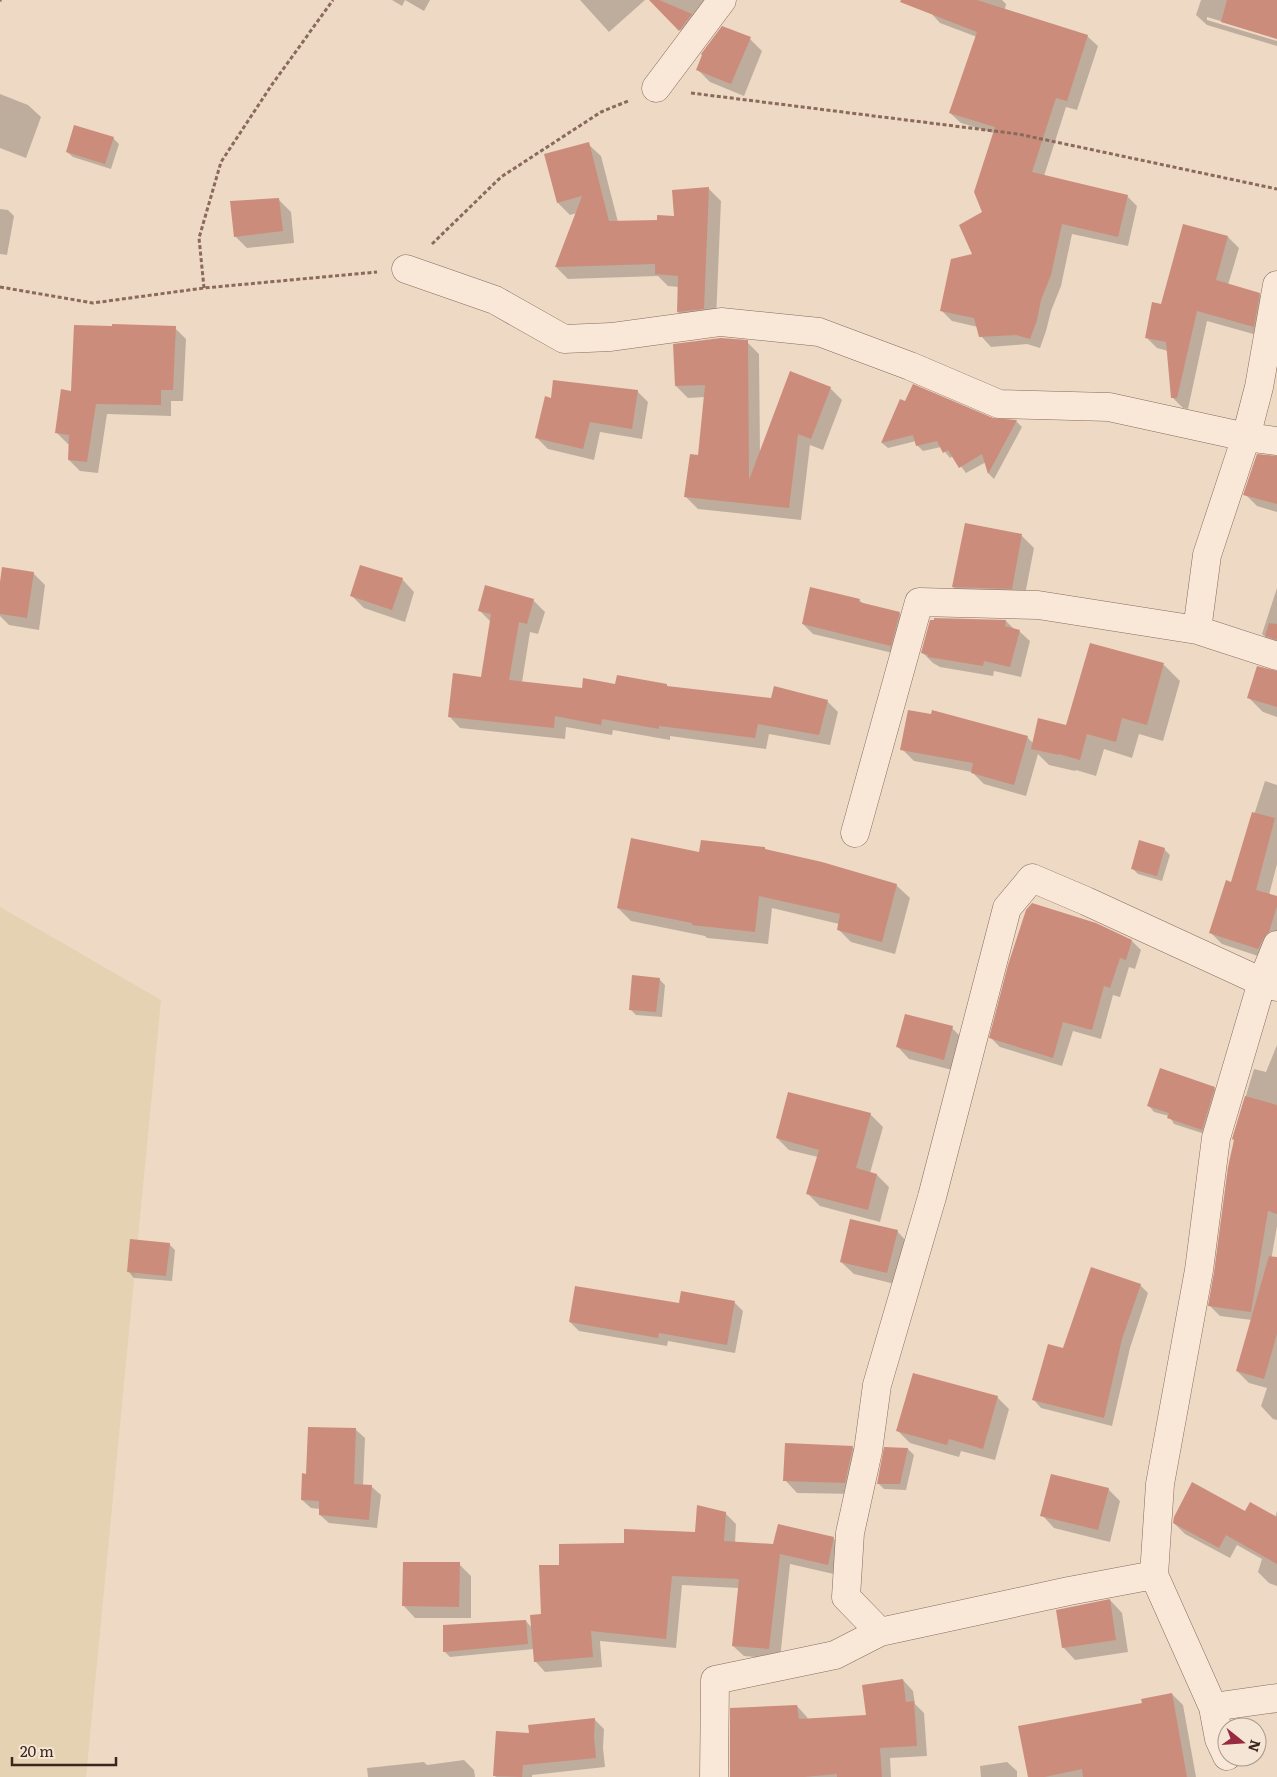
<svg xmlns="http://www.w3.org/2000/svg" width="1277" height="1777" font-family="Literata,serif">
  <style>
    .farmland { fill: #e4d2b2 }
    .shadow { fill: #0003 }
    .building { fill: #cc8c7b }
    .lines { fill: none; stroke-linecap: round; stroke-linejoin: round }
    .street-casing { stroke: #896a5b; stroke-width: 29 }
    .path { stroke: #896a5b; stroke-width: 3; stroke-dasharray: 4 2.5; stroke-linecap: butt }
    .street { stroke: #f9e8d8; stroke-width: 28 }
  </style>
  <rect width="100%" height="100%" fill="#eed9c5"/>
  <path class="farmland" d="M 0,907 L 161,1000 L 86,1777 L 0,1777 Z"/>
  <path class="shadow" d="M 392,0 L 430,0 L 424,11 L 405,0 L 402,6 Z
    M 580,0 L 645,0 L 609,32 Z
    M 651,0 L 708,0 L 692,42 Z
    M 935,0 L 1002,0 L 1006,4 L 1005,9 L 1087,36 L 1098,46 L 1077,110 L 1066,107 L 1044,176 L 1127,196 L 1137,206 L 1128,246 L 1072,234 L 1061,286 L 1051,311 L 1046,331 L 1040,348 L 1027,344 L 991,347 L 981,336 L 978,327 L 952,321 L 942,311 L 974,254 L 984,213 L 994,133 L 961,123 L 950,113 L 977,37 L 940,23 L 930,12 Z
    M 1201,0 L 1277,0 L 1277,38 L 1207,17 L 1207,20 L 1277,41 L 1277,46 L 1207,25 L 1196,15 Z
    M 750,39 L 762,51 L 744,96 L 710,82 L 698,70 Z
    M 0,94 L 28,105 L 41,117 L 26,158 L 0,148 Z
    M 113,138 L 119,144 L 111,169 L 73,157 L 67,152 Z
    M 588,144 L 601,156 L 618,222 L 658,221 L 676,217 L 674,192 L 709,189 L 721,201 L 716,320 L 690,324 L 678,312 L 679,287 L 668,286 L 658,276 L 568,279 L 556,267 L 577,213 L 570,215 L 558,203 Z
    M 278,199 L 291,212 L 294,243 L 247,248 L 235,236 Z
    M 0,209 L 8,210 L 14,216 L 7,255 L 0,254 Z
    M 1184,226 L 1228,237 L 1239,248 L 1228,285 L 1259,294 L 1270,305 L 1264,337 L 1207,321 L 1188,409 L 1183,408 L 1172,397 L 1168,351 L 1157,348 L 1146,337 L 1162,305 Z
    M 175,328 L 186,339 L 183,401 L 171,401 L 171,416 L 107,414 L 98,473 L 80,471 L 69,460 L 70,444 L 68,444 L 57,433 L 72,392 Z
    M 747,342 L 759,354 L 760,453 L 830,388 L 842,400 L 823,450 L 810,445 L 801,520 L 698,509 L 686,497 L 699,456 L 705,397 L 688,398 L 676,386 Z
    M 637,391 L 648,402 L 642,439 L 600,432 L 594,460 L 548,449 L 537,438 L 552,399 Z
    M 906,402 L 993,420 L 1016,421 L 1022,427 L 994,479 L 989,474 L 986,462 L 966,473 L 953,456 L 950,458 L 941,447 L 923,451 L 917,445 L 916,441 L 888,448 L 882,443 Z
    M 1277,458 L 1277,512 L 1257,506 L 1245,494 Z
    M 966,525 L 1022,536 L 1034,548 L 1024,600 L 965,599 L 953,587 Z
    M 33,573 L 45,585 L 39,630 L 9,625 L 0,616 L 0,591 Z
    M 402,579 L 414,592 L 405,622 L 364,608 L 352,596 Z
    M 1277,588 L 1277,647 L 1274,645 L 1262,634 Z
    M 533,600 L 545,612 L 538,634 L 530,632 L 522,682 L 583,689 L 616,685 L 666,685 L 669,688 L 772,700 L 827,701 L 838,712 L 830,745 L 769,734 L 766,749 L 670,736 L 670,740 L 613,730 L 612,735 L 566,727 L 565,739 L 460,728 L 449,716 L 482,678 L 491,622 L 479,610 Z
    M 859,600 L 865,605 L 899,613 L 909,623 L 901,655 L 813,634 L 803,624 Z
    M 1006,621 L 1014,629 L 1019,631 L 1030,641 L 1021,677 L 994,671 L 993,676 L 940,667 L 933,663 L 923,653 Z
    M 1164,665 L 1180,681 L 1163,741 L 1139,734 L 1132,758 L 1104,749 L 1096,776 L 1076,770 L 1075,771 L 1049,765 L 1038,754 L 1026,796 L 984,784 L 972,772 L 914,761 L 902,749 L 1027,737 L 1033,743 L 1067,727 Z
    M 1277,672 L 1277,717 L 1263,712 L 1249,698 Z
    M 1265,781 L 1277,785 L 1277,864 L 1269,895 L 1277,898 L 1277,947 L 1270,960 L 1222,944 L 1210,932 L 1232,883 Z
    M 764,848 L 768,851 L 896,885 L 910,898 L 895,954 L 851,942 L 838,929 L 839,924 L 772,908 L 768,944 L 707,938 L 705,936 L 631,921 L 618,908 L 700,853 Z
    M 1164,849 L 1170,855 L 1162,881 L 1138,874 L 1132,868 Z
    M 1132,941 L 1141,950 L 1135,969 L 1129,967 L 1120,997 L 1113,995 L 1101,1039 L 1073,1031 L 1062,1066 L 1000,1047 L 991,1038 Z
    M 659,979 L 665,985 L 662,1017 L 636,1015 L 630,1009 Z
    M 952,1028 L 964,1040 L 956,1071 L 909,1059 L 897,1046 Z
    M 1277,1045 L 1277,1226 L 1263,1307 L 1277,1312 L 1277,1420 L 1273,1419 L 1261,1406 L 1267,1388 L 1249,1383 L 1237,1371 L 1252,1320 L 1220,1316 L 1210,1306 L 1235,1141 L 1233,1139 L 1254,1069 L 1266,1072 Z
    M 1214,1088 L 1220,1094 L 1208,1135 L 1174,1124 L 1169,1116 L 1154,1112 L 1149,1106 Z
    M 870,1114 L 883,1127 L 870,1173 L 877,1175 L 889,1187 L 880,1222 L 820,1206 L 808,1194 L 818,1157 L 789,1150 L 777,1138 Z
    M 897,1231 L 909,1244 L 899,1285 L 854,1274 L 841,1262 Z
    M 169,1244 L 175,1250 L 172,1281 L 134,1278 L 129,1272 Z
    M 1140,1285 L 1148,1293 L 1130,1348 L 1112,1426 L 1041,1408 L 1033,1399 L 1064,1350 Z
    M 734,1302 L 743,1311 L 735,1353 L 668,1341 L 667,1346 L 579,1331 L 570,1322 L 680,1304 Z
    M 997,1397 L 1009,1409 L 995,1460 L 961,1451 L 959,1457 L 910,1443 L 897,1430 Z
    M 356,1430 L 365,1438 L 363,1486 L 372,1487 L 381,1495 L 377,1528 L 329,1523 L 320,1515 L 320,1509 L 311,1508 L 302,1500 Z
    M 852,1447 L 865,1459 L 857,1494 L 797,1493 L 785,1480 Z
    M 885,1448 L 908,1449 L 914,1455 L 906,1490 L 884,1489 L 878,1483 Z
    M 1108,1489 L 1120,1501 L 1110,1542 L 1054,1528 L 1042,1515 Z
    M 1277,1511 L 1277,1586 L 1269,1583 L 1258,1572 L 1262,1559 L 1237,1545 L 1230,1558 L 1185,1534 L 1174,1523 L 1246,1513 L 1275,1518 Z
    M 725,1513 L 736,1524 L 735,1543 L 774,1545 L 833,1538 L 844,1549 L 838,1575 L 790,1564 L 780,1659 L 744,1656 L 733,1646 L 739,1588 L 682,1585 L 676,1648 L 600,1641 L 602,1667 L 545,1672 L 535,1661 L 534,1649 L 450,1657 L 444,1651 L 526,1621 L 532,1628 L 542,1615 L 561,1566 L 625,1544 L 696,1533 Z
    M 459,1564 L 471,1576 L 471,1618 L 415,1618 L 403,1605 Z
    M 1110,1600 L 1122,1613 L 1128,1652 L 1075,1660 L 1063,1647 Z
    M 903,1680 L 913,1691 L 915,1704 L 924,1713 L 927,1756 L 890,1758 L 891,1777 L 731,1777 L 797,1706 L 807,1717 L 808,1720 L 867,1716 Z
    M 1172,1694 L 1183,1705 L 1196,1777 L 1030,1777 L 1143,1704 Z
    M 594,1719 L 604,1729 L 603,1748 L 605,1767 L 532,1775 L 532,1777 L 496,1777 L 494,1775 L 530,1734 Z
    M 464,1760 L 474,1770 L 475,1777 L 368,1777 L 367,1768 L 424,1762 L 427,1765 Z
    M 1007,1762 L 1017,1771 L 1017,1777 L 981,1777 L 980,1766 Z"/>
  <path class="building" d="M 649,0 L 659,0 L 692,14 L 679,31 Z
    M 901,0 L 977,0 L 1088,35 L 1067,101 L 1056,98 L 1032,172 L 1128,195 L 1118,237 L 1062,224 L 1051,275 L 1041,300 L 1037,320 L 1030,339 L 1016,335 L 979,337 L 974,318 L 940,311 L 951,259 L 972,254 L 959,225 L 982,212 L 974,192 L 995,127 L 949,113 L 977,32 L 900,2 Z
    M 1227,0 L 1277,0 L 1277,39 L 1221,22 Z
    M 722,26 L 751,37 L 731,84 L 696,70 L 702,55 L 701,54 Z
    M 74,125 L 114,137 L 105,164 L 66,152 Z
    M 589,142 L 609,221 L 657,220 L 657,215 L 674,216 L 672,190 L 709,187 L 704,309 L 677,312 L 678,276 L 655,274 L 655,264 L 555,267 L 582,196 L 557,203 L 544,154 Z
    M 279,198 L 283,231 L 234,237 L 230,201 Z
    M 1183,224 L 1228,236 L 1216,280 L 1260,293 L 1254,327 L 1197,311 L 1177,398 L 1171,398 L 1166,342 L 1145,338 L 1152,302 L 1161,304 Z
    M 112,324 L 176,326 L 173,390 L 161,390 L 161,405 L 96,404 L 87,462 L 68,460 L 69,435 L 55,433 L 61,389 L 71,391 L 74,325 L 112,326 Z
    M 721,338 L 748,340 L 749,480 L 790,371 L 831,387 L 811,439 L 798,434 L 789,508 L 684,497 L 690,454 L 698,455 L 705,385 L 675,386 L 673,344 Z
    M 553,380 L 638,390 L 632,429 L 590,422 L 583,449 L 535,438 L 545,396 L 551,398 Z
    M 913,384 L 993,418 L 1017,420 L 988,474 L 982,454 L 959,468 L 948,450 L 943,453 L 937,441 L 916,446 L 913,435 L 881,443 L 900,399 L 905,401 Z
    M 1257,454 L 1277,456 L 1277,504 L 1243,495 Z
    M 965,523 L 1022,534 L 1012,589 L 952,587 Z
    M 360,565 L 403,578 L 392,610 L 350,596 Z
    M 2,567 L 34,572 L 27,618 L 0,614 L 0,582 Z
    M 485,585 L 534,599 L 527,624 L 519,622 L 509,680 L 582,688 L 583,678 L 615,684 L 617,675 L 667,684 L 667,686 L 771,698 L 774,686 L 828,700 L 819,735 L 758,724 L 755,738 L 659,726 L 659,729 L 602,719 L 601,725 L 555,716 L 554,728 L 448,717 L 453,673 L 481,677 L 491,614 L 478,611 Z
    M 810,587 L 860,599 L 859,602 L 900,612 L 891,646 L 802,624 Z
    M 934,618 L 1006,620 L 1005,626 L 1020,630 L 1010,667 L 984,661 L 983,666 L 928,657 L 928,655 L 921,653 L 930,620 L 934,620 Z
    M 1269,623 L 1277,624 L 1277,640 L 1265,636 Z
    M 1090,643 L 1164,663 L 1147,725 L 1122,718 L 1116,742 L 1087,734 L 1080,760 L 1059,754 L 1059,755 L 1031,749 L 1038,718 L 1066,725 Z
    M 1257,666 L 1277,671 L 1277,707 L 1247,698 Z
    M 908,710 L 931,714 L 932,710 L 1028,736 L 1014,785 L 971,773 L 973,763 L 900,750 Z
    M 1252,812 L 1275,818 L 1256,890 L 1277,896 L 1277,906 L 1269,932 L 1263,939 L 1258,949 L 1209,933 L 1226,880 L 1231,882 Z
    M 631,838 L 699,852 L 701,840 L 765,847 L 765,849 L 822,862 L 897,884 L 882,942 L 837,930 L 840,914 L 759,896 L 755,932 L 692,925 L 692,923 L 617,908 Z
    M 1139,840 L 1165,848 L 1157,876 L 1131,869 Z
    M 1032,903 L 1096,923 L 1132,940 L 1126,960 L 1120,958 L 1110,988 L 1104,986 L 1092,1030 L 1063,1022 L 1053,1058 L 989,1038 L 1008,965 L 1026,910 Z
    M 632,975 L 660,978 L 656,1012 L 629,1010 Z
    M 905,1014 L 953,1026 L 944,1060 L 896,1047 Z
    M 1160,1068 L 1215,1087 L 1202,1130 L 1167,1118 L 1169,1113 L 1147,1106 Z
    M 788,1092 L 871,1113 L 856,1168 L 877,1174 L 868,1210 L 806,1194 L 819,1150 L 776,1138 Z
    M 1245,1096 L 1277,1105 L 1277,1214 L 1268,1211 L 1251,1312 L 1208,1306 L 1214,1272 L 1228,1167 L 1234,1140 L 1232,1139 Z
    M 850,1219 L 898,1230 L 887,1273 L 840,1262 Z
    M 130,1239 L 170,1243 L 166,1276 L 127,1272 Z
    M 1269,1256 L 1277,1257 L 1277,1334 L 1264,1379 L 1236,1371 Z
    M 1091,1267 L 1141,1284 L 1122,1339 L 1104,1418 L 1032,1400 L 1048,1344 L 1063,1348 Z
    M 575,1286 L 679,1303 L 681,1291 L 735,1301 L 727,1345 L 659,1333 L 658,1338 L 569,1322 Z
    M 913,1373 L 998,1396 L 983,1449 L 949,1439 L 947,1445 L 896,1431 Z
    M 308,1427 L 356,1428 L 354,1484 L 372,1485 L 369,1520 L 319,1515 L 319,1501 L 301,1500 L 302,1473 L 306,1474 Z
    M 785,1443 L 853,1446 L 845,1483 L 783,1481 Z
    M 884,1447 L 908,1448 L 900,1484 L 877,1484 Z
    M 1051,1474 L 1109,1488 L 1098,1530 L 1040,1516 Z
    M 1192,1482 L 1245,1511 L 1250,1502 L 1277,1517 L 1277,1564 L 1226,1535 L 1219,1548 L 1173,1523 L 1174,1517 Z
    M 697,1505 L 726,1512 L 724,1541 L 773,1544 L 778,1524 L 834,1537 L 828,1565 L 780,1554 L 769,1649 L 732,1646 L 739,1579 L 672,1576 L 666,1639 L 591,1631 L 593,1657 L 534,1662 L 530,1615 L 541,1614 L 539,1565 L 559,1565 L 559,1544 L 624,1543 L 624,1529 L 695,1532 Z
    M 403,1562 L 460,1562 L 459,1607 L 402,1606 Z
    M 1110,1599 L 1116,1640 L 1062,1648 L 1056,1610 Z
    M 526,1620 L 528,1644 L 443,1652 L 443,1625 Z
    M 903,1679 L 906,1702 L 914,1701 L 917,1746 L 880,1748 L 882,1777 L 837,1777 L 837,1774 L 804,1777 L 730,1777 L 730,1708 L 797,1705 L 799,1719 L 866,1715 L 862,1685 Z
    M 1172,1693 L 1187,1777 L 1083,1777 L 1082,1769 L 1045,1777 L 1028,1777 L 1018,1726 L 1142,1703 L 1141,1699 Z
    M 595,1718 L 594,1737 L 596,1758 L 523,1765 L 522,1777 L 493,1776 L 496,1731 L 529,1733 L 528,1725 Z"/>
  <g class="lines">
    <g class="street-casing">
      <path id="street" d="M 656,88 L 722,0
        M 406,269 L 495,300 L 564,339 L 611,337 L 721,322 L 819,332 L 910,366 L 999,404 L 1109,407 L 1246,437 L 1277,441
        M 1197,630 L 1207,555 L 1246,437 L 1259,387 L 1277,285
        M 855,833 L 919,602 L 1038,605 L 1197,630 L 1277,656
        M 1154,1575 L 1069,1591 L 880,1632 L 846,1597 L 850,1533 L 868,1451 L 877,1385 L 932,1197 L 1007,908 L 1032,878 L 1086,901 L 1262,982 L 1277,987
        M 1213,1707 L 1277,1698
        M 1227,1756 L 1219,1739 L 1213,1707 L 1154,1575 L 1160,1484 L 1199,1270 L 1216,1138 L 1262,982 L 1277,945
        M 714,1777 L 715,1680 L 835,1655 L 880,1632"/>
    </g>
    <path class="path" d="M 0,1 L 1,0
      M 691,93 L 1018,134 L 1277,189
      M 432,244 L 501,177 L 601,112 L 628,101
      M 0,287 L 93,303 L 204,288 L 377,272
      M 204,288 L 199,238 L 221,162 L 271,86 L 333,0"/>
    <use href="#street" class="street"/>
  </g>
  <g transform="translate(1242 1742) rotate(107)"><circle r="24" fill="#f5e5d5" stroke="#aa998c"/>
  <path d="M0-4L9 19L0 12L-9 19Z" fill="#972b42"/>
  <text y="-8" font-size="14" font-weight="bold" text-anchor="middle" fill="#39261f">N</text>
  </g>
  <path d="M12 1757v8h104v-8" fill="none" stroke="#39261f" stroke-width="2.5"/>
  <text x="20" y="1757" font-size="15" fill="#39261f" stroke="#f5e5d5" stroke-width="4" paint-order="stroke">20 m</text>
</svg>
